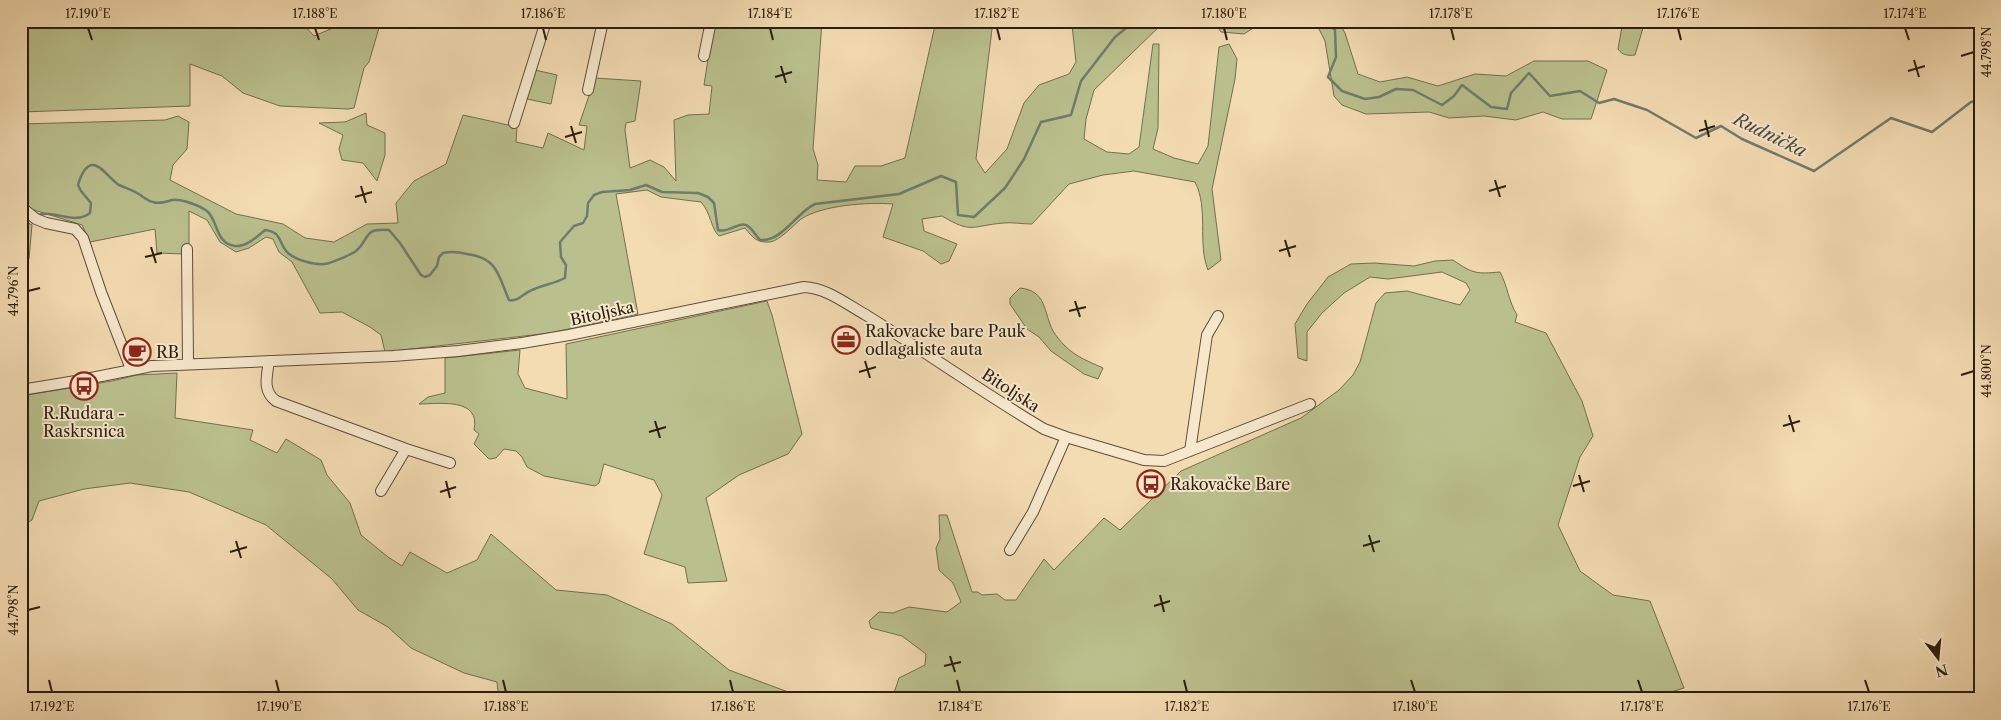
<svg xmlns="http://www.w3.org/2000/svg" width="2001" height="720" font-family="'Libre Caslon Text',serif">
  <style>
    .green { fill: #bac08d; stroke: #726f4e }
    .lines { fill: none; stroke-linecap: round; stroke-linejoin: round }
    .stream { stroke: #6e7c70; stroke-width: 2.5 }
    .street-casing { stroke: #5d4d38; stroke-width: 12 }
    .street { stroke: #f7e8cd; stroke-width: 10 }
    .ticks { fill: none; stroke: #2b1e0f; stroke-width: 2 }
    .labels { text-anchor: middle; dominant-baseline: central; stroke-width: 4; stroke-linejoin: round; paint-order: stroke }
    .street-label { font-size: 16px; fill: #2b1e0f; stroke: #f7e8cd }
    .poi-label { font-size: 16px; fill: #2b1e0f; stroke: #f7e8cd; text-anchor: start }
    .water-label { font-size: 18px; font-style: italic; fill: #4d4d3f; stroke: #f7e8cd }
    .neatline { fill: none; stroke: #2b1e0f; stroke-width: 2 }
    .ticks-label { font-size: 12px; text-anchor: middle; fill: #2b1e0f }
  </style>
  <rect width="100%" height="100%" fill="#f3dbb2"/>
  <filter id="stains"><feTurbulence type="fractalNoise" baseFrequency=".004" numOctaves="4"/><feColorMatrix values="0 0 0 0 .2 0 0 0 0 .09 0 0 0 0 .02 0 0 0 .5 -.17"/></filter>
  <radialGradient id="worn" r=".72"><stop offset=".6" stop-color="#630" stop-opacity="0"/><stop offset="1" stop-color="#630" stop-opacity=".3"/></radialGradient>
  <path class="green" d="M 21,21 L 300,21 L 314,36 L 333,28 L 334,21 L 381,21 L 369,62 L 364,68 L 354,108 L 348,109 L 280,106 L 243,93 L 222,76 L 190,64 L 190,106 L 21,112 Z
    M 714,21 L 822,21 L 813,149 L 818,165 L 817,180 L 846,182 L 855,166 L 881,166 L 905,158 L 936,21 L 993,21 L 976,159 L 985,173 L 1007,149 L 1024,103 L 1039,85 L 1069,74 L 1076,62 L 1072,25 L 1075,21 L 1165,21 L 1094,90 L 1086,119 L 1084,139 L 1107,152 L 1129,154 L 1139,147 L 1153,44 L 1159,44 L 1158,128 L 1153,149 L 1174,158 L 1198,164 L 1208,146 L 1219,47 L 1229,44 L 1237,59 L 1235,79 L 1212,189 L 1221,260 L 1208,270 C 1197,242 1209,209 1195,182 L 1134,171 L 1103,175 L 1069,184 L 1032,224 C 1022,224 1012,222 1003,223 C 971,226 972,234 942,216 L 922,219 L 924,231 L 957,244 L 949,261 L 941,264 L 923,251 L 883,237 L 893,204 C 867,202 823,205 801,219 C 794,225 779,241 770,242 C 757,243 753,238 745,228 L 719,236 C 711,229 711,213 701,202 L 661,197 L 647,190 L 616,194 L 638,314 L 550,333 L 385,352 L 381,335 L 370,327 L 342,312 L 320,313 L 292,262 L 279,252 L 273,239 L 266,237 L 249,248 L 236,252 L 220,242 L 207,220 L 189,211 L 189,249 L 183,254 L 157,253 L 155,229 L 90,242 L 82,225 L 31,209 L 21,202 L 21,124 L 165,120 L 178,116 L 189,122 L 187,149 L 173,165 L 170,180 L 236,214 L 283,224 L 305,238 L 334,242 L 367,224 L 398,223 L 396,203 L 414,181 L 446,164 L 463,115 L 517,127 L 516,142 L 543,148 L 548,133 L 584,150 L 587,126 L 579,125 L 595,78 L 641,81 L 635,121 L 626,123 L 625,130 L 630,168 L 650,160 L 664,167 L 676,181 L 674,120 L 688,115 L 709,114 L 712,86 L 704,85 Z
    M 1213,21 L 1264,21 L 1244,34 L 1221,32 Z
    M 1300,21 L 1338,21 L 1345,33 L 1358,74 L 1380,82 L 1407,77 L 1438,86 L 1475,74 L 1506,76 L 1534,61 L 1588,61 L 1607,70 L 1591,119 L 1562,119 L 1543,112 L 1516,120 L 1484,116 L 1449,118 L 1429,112 L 1366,114 L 1342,105 L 1334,96 L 1325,41 L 1319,29 Z
    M 1623,21 L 1645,21 L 1635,55 C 1628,56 1622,55 1618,49 Z
    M 535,70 L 557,75 L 551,104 L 527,99 Z
    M 366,113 L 367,125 L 385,133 L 385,155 L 377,181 L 363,163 L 342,160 L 339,149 L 343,135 L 319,123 L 345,122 Z
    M 21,219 L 32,225 L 29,259 L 21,268 Z
    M 1453,260 C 1473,274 1477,274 1500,272 C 1508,287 1508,300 1517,315 L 1515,322 L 1546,333 L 1582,401 L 1593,436 L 1580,457 L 1558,525 L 1580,571 L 1613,595 L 1650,601 L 1684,688 L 1648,699 L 892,699 L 899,678 L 925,665 L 926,654 L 902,636 L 871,628 L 869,621 L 879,612 L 893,613 L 909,607 L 947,612 L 961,602 L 953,583 L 939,570 L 936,548 L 940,539 L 939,515 L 947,515 L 972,592 L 978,592 L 982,595 L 997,594 L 1005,600 L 1016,600 L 1044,559 L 1054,570 L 1104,518 L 1120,530 L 1181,471 L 1301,418 L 1339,390 L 1353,375 L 1360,362 L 1376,303 L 1385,293 L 1407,291 L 1460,305 L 1470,290 L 1466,283 L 1442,272 L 1388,279 L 1370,277 L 1344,293 L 1322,313 L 1307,332 L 1307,361 L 1298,358 L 1295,324 L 1307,304 L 1328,277 L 1351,264 L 1374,263 L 1414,266 L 1435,261 Z
    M 1020,288 C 1047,291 1043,311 1053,331 C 1056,336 1061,342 1065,346 C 1076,357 1090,362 1103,368 L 1098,379 L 1084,374 L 1051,351 L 1039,337 L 1027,329 L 1010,304 L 1010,298 Z
    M 767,301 L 772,315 L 802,434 L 788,454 L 739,475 L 706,498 L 727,581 L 688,583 L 685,567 L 644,554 L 662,495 L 654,480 L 604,464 L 599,483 L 595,486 L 544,476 L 527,467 L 522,457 L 516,451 L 504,449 L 496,458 L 489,459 L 474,444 L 479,434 L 474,430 C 481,397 439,404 419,404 L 428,397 L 445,393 L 445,358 L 520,350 L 518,374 L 525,388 L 567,399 L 566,344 Z
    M 177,373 L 175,418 L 253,430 L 250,440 L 277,453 L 286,439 L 321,460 L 327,475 L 350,503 L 361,535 L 388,557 L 402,566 L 410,552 L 447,573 L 477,560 L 491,534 L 556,590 L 607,595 L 672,624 L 729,670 L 807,699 L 499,699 L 497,682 L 464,673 L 411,648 L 388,627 L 358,610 L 332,579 L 266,525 L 189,492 L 130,483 L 84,489 L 39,501 L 32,520 L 21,526 L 21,396 L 112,381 L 137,375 Z"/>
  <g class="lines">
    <path class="stream" d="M 1325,21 L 1335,30 L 1336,57 L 1328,77 L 1342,91 L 1365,99 L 1379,97 L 1396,89 L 1413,90 L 1442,105 L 1454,96 L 1462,85 L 1491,107 L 1507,109 L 1511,93 L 1529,73 L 1550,96 L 1580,91 L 1599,103 L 1614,99 L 1647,110 L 1696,138 L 1721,126 L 1742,139 L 1814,171 L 1891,118 L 1932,132 L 1971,102 L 1980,100
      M 36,216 C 54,208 73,226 90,213 L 91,203 L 81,191 L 78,185 C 80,178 84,165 93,165 C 101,165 111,180 119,185 C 128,189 136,191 143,197 C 147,199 149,202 153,202 C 160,204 165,202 172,200 C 181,199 200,205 208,212 C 218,222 216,244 235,246 C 246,247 257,237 265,230 C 283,232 278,244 288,253 C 296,260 314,265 324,264 C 330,264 352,254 356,251 C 371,238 362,228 389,230 L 400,243 L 421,275 L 425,277 L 430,275 L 437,266 L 439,257 L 443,253 C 451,251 459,252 467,254 C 498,258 498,275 509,300 C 518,302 523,294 530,291 C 541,285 554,284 565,278 L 566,265 L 561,257 L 560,242 L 574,226 L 583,223 L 587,216 L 588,203 L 594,195 L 602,192 L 630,190 L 646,185 L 662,192 L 698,193 L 708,197 L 714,203 L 718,230 C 728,234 741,219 749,227 C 753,230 756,236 760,240 C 782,242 796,213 815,204 L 899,194 L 941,176 L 956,182 L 958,215 L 974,217 L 1005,188 L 1024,159 L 1041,122 L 1071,115 L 1081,81 L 1115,37 L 1135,21
      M 21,226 L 25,220 L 31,218
      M 21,233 L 24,252 L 21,258"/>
    <g class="street-casing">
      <path id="street" d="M 704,56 L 711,21
        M 588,90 L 603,21
        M 514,123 L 546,21
        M 21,207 L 36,219 L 46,223 L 75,229 L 83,238 L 101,292 L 131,369
        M 187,249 L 188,363
        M 269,361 C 267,376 262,391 276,401 L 406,449 L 381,491
        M 21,390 L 76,381 L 152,366 L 393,356 L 458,351 L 522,343 L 569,335 L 804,287 C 827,288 846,304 866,315 C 926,352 983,393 1044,429 L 1066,437 L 1144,460 L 1164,461 L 1310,404
        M 406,449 L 450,463
        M 1190,451 L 1207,335 L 1218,316
        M 1010,550 L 1033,512 L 1066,437"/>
    </g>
    <use href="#street" class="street"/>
  </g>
  <path class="ticks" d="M 88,28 L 92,40M 315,28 L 319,40M 543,28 L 546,40M 770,28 L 773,40M 997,28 L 1000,40M 1224,28 L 1227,40M 1451,28 L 1454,40M 1678,28 L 1681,40M 1905,28 L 1909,40M 1961,56 L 1974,52M 1914,60 L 1919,77M 781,66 L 786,83M 1908,71 L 1925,66M 775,77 L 792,72M 1705,120 L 1709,137M 571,126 L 576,143M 1699,131 L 1715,126M 565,137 L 582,132M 1495,180 L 1500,197M 361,186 L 366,203M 1489,191 L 1506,186M 355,197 L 372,192M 1285,240 L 1290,257M 151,247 L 156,263M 1279,251 L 1296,246M 145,257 L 162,253M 28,291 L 40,288M 1075,301 L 1080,317M 1069,311 L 1086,307M 865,361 L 870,378M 859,372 L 876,367M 1961,375 L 1974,371M 1789,415 L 1794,432M 655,421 L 660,438M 1783,426 L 1800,421M 649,432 L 666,427M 1579,475 L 1584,492M 446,481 L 450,498M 1573,486 L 1590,481M 440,492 L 456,487M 1369,535 L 1374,552M 236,541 L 241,558M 1363,546 L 1380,541M 230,552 L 247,547M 1160,595 L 1164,612M 1154,606 L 1170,601M 28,610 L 40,607M 950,656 L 955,672M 944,666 L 961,662M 49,680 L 52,692M 276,680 L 279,692M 503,680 L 506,692M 730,680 L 733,692M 957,680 L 960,692M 1184,680 L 1187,692M 1411,680 L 1415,692M 1638,680 L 1642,692M 1865,680 L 1869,692"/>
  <defs>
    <g id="office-ring" transform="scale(1.4375)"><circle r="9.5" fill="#f7e8cd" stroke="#8f2418" stroke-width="1.5"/><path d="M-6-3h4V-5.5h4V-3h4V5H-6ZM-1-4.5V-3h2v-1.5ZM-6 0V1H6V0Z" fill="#8f2418"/></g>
    <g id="cafe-ring" transform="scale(1.4375)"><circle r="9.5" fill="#f7e8cd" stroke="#8f2418" stroke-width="1.5"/><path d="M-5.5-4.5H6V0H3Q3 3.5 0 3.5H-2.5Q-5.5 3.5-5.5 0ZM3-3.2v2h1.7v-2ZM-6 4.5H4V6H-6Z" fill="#8f2418"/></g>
    <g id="bus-ring" transform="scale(1.4375)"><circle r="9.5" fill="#f7e8cd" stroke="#8f2418" stroke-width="1.5"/><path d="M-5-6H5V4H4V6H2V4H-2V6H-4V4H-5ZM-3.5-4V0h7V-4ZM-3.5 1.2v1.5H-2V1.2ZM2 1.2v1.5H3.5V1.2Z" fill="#8f2418"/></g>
  </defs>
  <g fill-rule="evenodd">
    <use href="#office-ring" x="846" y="340"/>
    <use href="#cafe-ring" x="137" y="352"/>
    <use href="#bus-ring" x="84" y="386"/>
    <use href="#bus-ring" x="1151" y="484"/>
  </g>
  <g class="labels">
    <g class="street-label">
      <text transform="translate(602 313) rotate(-12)">Bitoljska</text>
      <text transform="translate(1011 390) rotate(33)">Bitoljska</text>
    </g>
    <g class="poi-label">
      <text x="865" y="331">Rakovacke bare Pauk<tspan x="865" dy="18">odlagaliste auta</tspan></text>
      <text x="156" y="352">RB</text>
      <text x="84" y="413" text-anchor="middle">R.Rudara -<tspan x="84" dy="18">Raskrsnica</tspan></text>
      <text x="1170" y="484">Rakovačke Bare</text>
    </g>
    <g class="water-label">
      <text transform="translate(1770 135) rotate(26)">Rudnička</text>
    </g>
  </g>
  <rect width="2001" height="720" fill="none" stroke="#f3dbb2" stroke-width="55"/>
  <g transform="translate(1938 658) rotate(164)" stroke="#f7e8cd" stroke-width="4" paint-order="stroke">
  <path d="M0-4L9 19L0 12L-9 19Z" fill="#2b1e0f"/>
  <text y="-8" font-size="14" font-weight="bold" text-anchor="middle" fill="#2b1e0f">N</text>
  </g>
  <rect x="28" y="28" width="1946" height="664" class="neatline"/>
  <g class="ticks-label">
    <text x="88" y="18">17.190°E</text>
    <text x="315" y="18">17.188°E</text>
    <text x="543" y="18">17.186°E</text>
    <text x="770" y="18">17.184°E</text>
    <text x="997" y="18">17.182°E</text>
    <text x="1224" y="18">17.180°E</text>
    <text x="1451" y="18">17.178°E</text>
    <text x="1678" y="18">17.176°E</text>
    <text x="1905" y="18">17.174°E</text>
    <text transform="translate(1987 52) rotate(-90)" y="4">44.798°N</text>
    <text transform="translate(14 291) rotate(-90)" y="4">44.796°N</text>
    <text transform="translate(1987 371) rotate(-90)" y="4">44.800°N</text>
    <text transform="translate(14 610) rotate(-90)" y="4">44.798°N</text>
    <text x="52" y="711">17.192°E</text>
    <text x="279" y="711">17.190°E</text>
    <text x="506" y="711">17.188°E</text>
    <text x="733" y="711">17.186°E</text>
    <text x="960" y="711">17.184°E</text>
    <text x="1187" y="711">17.182°E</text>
    <text x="1415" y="711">17.180°E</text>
    <text x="1642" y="711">17.178°E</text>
    <text x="1869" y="711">17.176°E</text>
  </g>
  <rect width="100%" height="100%" filter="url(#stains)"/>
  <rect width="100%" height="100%" fill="url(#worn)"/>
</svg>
